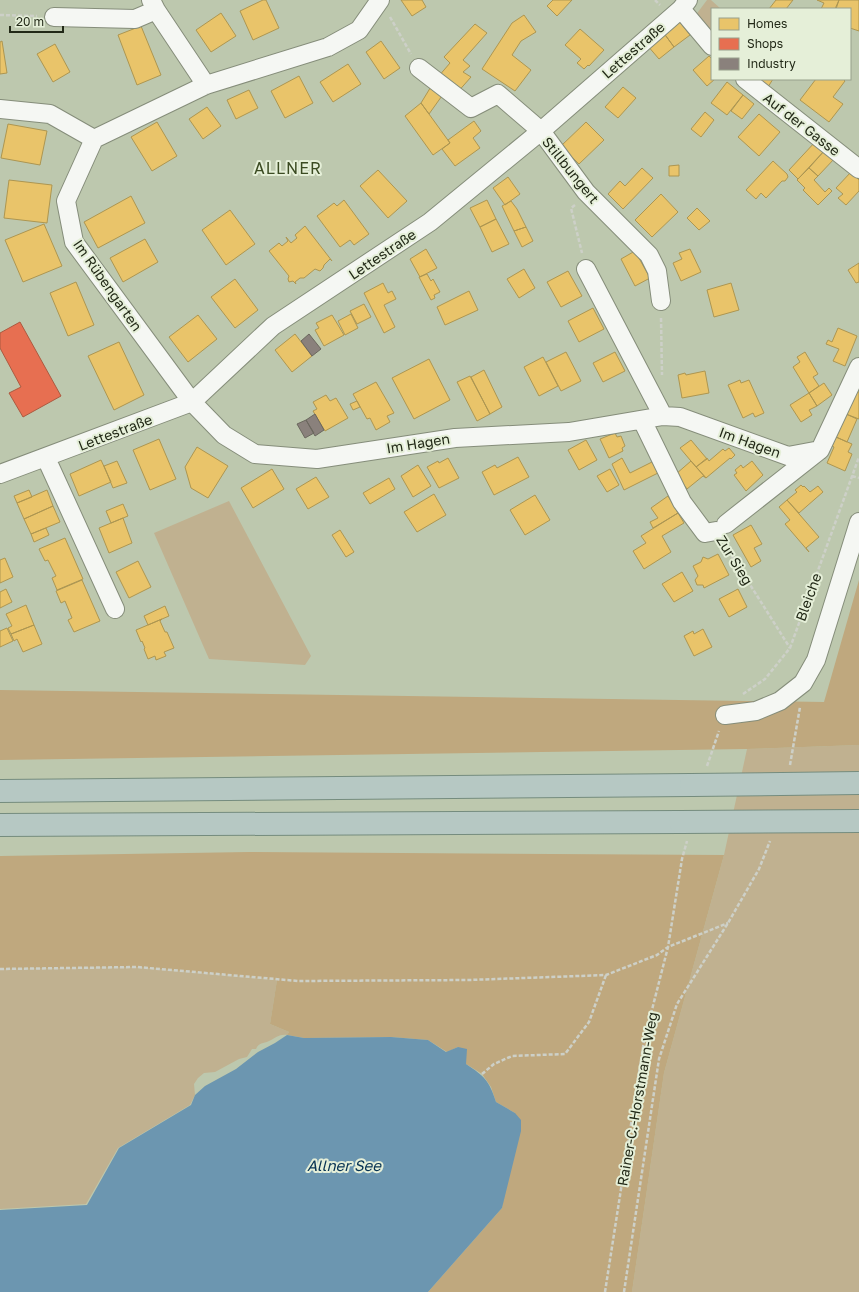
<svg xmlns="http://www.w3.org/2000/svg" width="859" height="1292" font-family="'Golos Text',sans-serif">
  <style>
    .green { fill: #c0b190 }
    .forest { fill: #bfa87e }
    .water { fill: #6c96b0 }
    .homes { fill: #e9c46a; stroke: #ad9651 }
    .shops { fill: #e76f51; stroke: #ac5a40 }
    .industry { fill: #8a817c; stroke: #6b675e }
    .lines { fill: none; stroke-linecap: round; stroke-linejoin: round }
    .minor-casing { stroke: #858d7a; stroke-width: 20 }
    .highway-casing { stroke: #758c7e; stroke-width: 24 }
    .path { stroke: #cdd0c8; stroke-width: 2.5; stroke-dasharray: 4 2; stroke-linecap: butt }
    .minor { stroke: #f5f7f3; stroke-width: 18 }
    .highway { stroke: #b6c8c3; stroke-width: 22 }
    .highway-bridge-casing { stroke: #758c7e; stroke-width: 24; stroke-linecap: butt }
    .highway-bridge { stroke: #b6c8c3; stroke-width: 22 }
    .labels { text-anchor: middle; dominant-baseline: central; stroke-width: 4; stroke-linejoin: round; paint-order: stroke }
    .street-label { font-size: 14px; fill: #222917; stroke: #e5efd8 }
    .water-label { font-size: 15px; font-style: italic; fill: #053152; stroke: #e5efd8 }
    .quarter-label { font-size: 16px; letter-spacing: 1px; fill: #3b4b22; stroke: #e5efd8 }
  </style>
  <rect width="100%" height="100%" fill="#bdc8ae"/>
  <path class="green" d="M 707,0 L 711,0 L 721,9 L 712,9 L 712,41 L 695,16 Z
    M 229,501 L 311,656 L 305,665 L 209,659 L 154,533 Z
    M 859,745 L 859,1292 L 632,1292 L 664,1073 L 724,855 L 747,749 Z
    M 137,967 L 277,980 L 270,1024 L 289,1032 L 287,1035 C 279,1034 276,1038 269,1041 C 263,1044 259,1042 256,1049 L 252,1049 L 247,1057 L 239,1059 L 215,1072 L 204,1073 L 198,1078 L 194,1084 L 195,1095 L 190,1105 L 118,1148 L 86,1204 L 0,1209 L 0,969 Z"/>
  <path class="forest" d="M 859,580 L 859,745 L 747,749 L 0,760 L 0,690 L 824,702 Z
    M 249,852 L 724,855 L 664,1073 L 632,1292 L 428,1292 L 502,1208 L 515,1113 L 496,1102 L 491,1087 L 482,1074 L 466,1064 L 458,1047 L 447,1052 L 428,1040 L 391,1037 L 304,1038 L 287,1035 L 289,1032 L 270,1024 L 277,980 L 137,967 L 0,969 L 0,856 Z"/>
  <path class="water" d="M 287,1035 L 304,1038 L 391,1037 L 428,1040 L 446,1052 L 458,1047 L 467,1049 L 466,1064 C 484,1076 489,1080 496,1102 L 515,1113 L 521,1120 L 521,1131 L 502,1208 L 428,1292 L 0,1292 L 0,1210 L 87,1205 L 119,1148 L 191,1105 L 195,1095 L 205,1086 L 236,1069 L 258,1052 L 275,1043 Z"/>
  <path class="homes" d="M 263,0 L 266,0 L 279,28 L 253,40 L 240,11 Z
    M 401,0 L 422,0 L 426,7 L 412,16 Z
    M 553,0 L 572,0 L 557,16 L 547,6 Z
    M 776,0 L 793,0 L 786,9 L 769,9 Z
    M 817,0 L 839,0 L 835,9 L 821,9 L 824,3 Z
    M 839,0 L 859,0 L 859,31 L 850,28 L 850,9 L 836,9 Z
    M 221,13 L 236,36 L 211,52 L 196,30 Z
    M 524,15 L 536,32 L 521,41 L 512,55 L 531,70 L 515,91 L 482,69 L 512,23 Z
    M 678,20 L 690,35 L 674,47 L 663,32 Z
    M 475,24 L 487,33 L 463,60 L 470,66 L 463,72 L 471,77 L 456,94 L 438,77 L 450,63 L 444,57 Z
    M 141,26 L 161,75 L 137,85 L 118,35 Z
    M 580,29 L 604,50 L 589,66 L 588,65 L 584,69 L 577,63 L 581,59 L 565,45 Z
    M 663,32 L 674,47 L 659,59 L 647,45 Z
    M 2,41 L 7,73 L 0,74 L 0,42 Z
    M 381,41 L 400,68 L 384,79 L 366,52 Z
    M 55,44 L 70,72 L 53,82 L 37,54 Z
    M 709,56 L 712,59 L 712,79 L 715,79 L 707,86 L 693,70 Z
    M 348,64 L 361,84 L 333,102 L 320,82 Z
    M 299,76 L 313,103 L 285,118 L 271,91 Z
    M 758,79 L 773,79 L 768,87 Z
    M 816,79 L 843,79 L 845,81 L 833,97 L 843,104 L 829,122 L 800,100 Z
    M 727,82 L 743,95 L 727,115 L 711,103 Z
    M 432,85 L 444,93 L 429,114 L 421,103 Z
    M 623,87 L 636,98 L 618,118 L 605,107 Z
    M 249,90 L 258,108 L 236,119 L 227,100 Z
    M 743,95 L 754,104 L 742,119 L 731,111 Z
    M 421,103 L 450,143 L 433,155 L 405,116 Z
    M 207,107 L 221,126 L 203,139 L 189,119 Z
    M 705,112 L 714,120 L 701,137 L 691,129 Z
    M 759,114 L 780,132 L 759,156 L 738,137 Z
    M 474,121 L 481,131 L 473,138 L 480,148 L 455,166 L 442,149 L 450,143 L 448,140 Z
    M 157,122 L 177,156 L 152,171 L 131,137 Z
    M 586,122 L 604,140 L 579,164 L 561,146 Z
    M 8,124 L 47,131 L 40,165 L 1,158 Z
    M 816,141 L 825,150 L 798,179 L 789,170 Z
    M 825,150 L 835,158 L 818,176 L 809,168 Z
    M 773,161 L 787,174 L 788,177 L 785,181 L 782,181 L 766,198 L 761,193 L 756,199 L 746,190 Z
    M 679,165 L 679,176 L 669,176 L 669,166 Z
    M 642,168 L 653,178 L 623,209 L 608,194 L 620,181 L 625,186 Z
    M 809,168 L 818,176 L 814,180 L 825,192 L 829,188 L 832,191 L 818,205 L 803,190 L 805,188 L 797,180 Z
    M 378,170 L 407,201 L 388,218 L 360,186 Z
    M 851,172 L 859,180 L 859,191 L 846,205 L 838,198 L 843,194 L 836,188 Z
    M 508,177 L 520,194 L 505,205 L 493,188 Z
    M 9,180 L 52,185 L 47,223 L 4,218 Z
    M 661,194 L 678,212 L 652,237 L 635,220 Z
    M 131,196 L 145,223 L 98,248 L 84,222 Z
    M 344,200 L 369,234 L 354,245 L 350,240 L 340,247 L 317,216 L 334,203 L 337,206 Z
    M 487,200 L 496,219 L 480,227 L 470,208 Z
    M 511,201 L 517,209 L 526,227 L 514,231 L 502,206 Z
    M 697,208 L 710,221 L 699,230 L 687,218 Z
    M 230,210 L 255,244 L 226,265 L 202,230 Z
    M 496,219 L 509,244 L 492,252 L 480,227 Z
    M 44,224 L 62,266 L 23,282 L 5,240 Z
    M 305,226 L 332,261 L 330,259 L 324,265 L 323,268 L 320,271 L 315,269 L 304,278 L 300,278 L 295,282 L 296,284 L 293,281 L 289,282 L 288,279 L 289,276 L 269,251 L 279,243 L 282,246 L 288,241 L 286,237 L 291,243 L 297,238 L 295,235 Z
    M 526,227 L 533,241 L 522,247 L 514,231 Z
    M 145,239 L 158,262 L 123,282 L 110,258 Z
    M 426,249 L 437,268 L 420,277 L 410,259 Z
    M 690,249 L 701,272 L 681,281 L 673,263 L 682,259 L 679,253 Z
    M 635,251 L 650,278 L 635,286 L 621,259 Z
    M 859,263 L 859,282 L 856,283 L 848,270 Z
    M 524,269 L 535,288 L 519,298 L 507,279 Z
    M 568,271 L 582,296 L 561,307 L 547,282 Z
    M 427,274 L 431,281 L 433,279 L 440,292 L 434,295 L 435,298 L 431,300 L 419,277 Z
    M 235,279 L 258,310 L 235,328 L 211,297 Z
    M 76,282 L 94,325 L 68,336 L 50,293 Z
    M 383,283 L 388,293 L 392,291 L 396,299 L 384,305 L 395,327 L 384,333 L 364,293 Z
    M 731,283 L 739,310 L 714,317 L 707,290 Z
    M 469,291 L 478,310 L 445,325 L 437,307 Z
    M 364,304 L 371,317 L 357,324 L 350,311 Z
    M 593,308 L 604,329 L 579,342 L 568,321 Z
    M 351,314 L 358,328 L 345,335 L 338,321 Z
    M 198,315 L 217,339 L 188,362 L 169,337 Z
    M 332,315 L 344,335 L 324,346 L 315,330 L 319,328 L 316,323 Z
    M 838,328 L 857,336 L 845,366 L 833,361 L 839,349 L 826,344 L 828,340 L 832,342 Z
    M 295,334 L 312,356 L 292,372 L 275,350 Z
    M 119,342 L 144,395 L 114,410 L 88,356 Z
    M 566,352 L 581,381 L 561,391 L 546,362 Z
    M 615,352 L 625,371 L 603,382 L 593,363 Z
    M 805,352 L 818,374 L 813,377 L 819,386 L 809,393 L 793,367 L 800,362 L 797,357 Z
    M 543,357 L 558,386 L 539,396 L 524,367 Z
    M 429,359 L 450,400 L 414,419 L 392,378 Z
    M 484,370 L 502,407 L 490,414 L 471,377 Z
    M 705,371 L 709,393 L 682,398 L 678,375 L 685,373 L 686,375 Z
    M 470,376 L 490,414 L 477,421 L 457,382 Z
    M 740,380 L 741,383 L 749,380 L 764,413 L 755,417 L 753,413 L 743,418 L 728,385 Z
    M 376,382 L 394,413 L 387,416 L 390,422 L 376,430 L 370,418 L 367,419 L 353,394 Z
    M 824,383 L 832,395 L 817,406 L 809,393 Z
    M 855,391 L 859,392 L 859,419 L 846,414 Z
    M 809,393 L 817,406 L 809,410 L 812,415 L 801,422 L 790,405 Z
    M 326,395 L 330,401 L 336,398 L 348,418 L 325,431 L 313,411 L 317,409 L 313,402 Z
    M 357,401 L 360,407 L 353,410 L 350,404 Z
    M 846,414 L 857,419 L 847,442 L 836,437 Z
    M 615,433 L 617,437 L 621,436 L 625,446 L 622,448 L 623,451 L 609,458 L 600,439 Z
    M 836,437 L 852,444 L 848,452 L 852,454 L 845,471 L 827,463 L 834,447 L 832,446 Z
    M 159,439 L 176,479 L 150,490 L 133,450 Z
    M 586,440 L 597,460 L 579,470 L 568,450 Z
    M 691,440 L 707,459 L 696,467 L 680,448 Z
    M 197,447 L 228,466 L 208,498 L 191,488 L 185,467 Z
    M 729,448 L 735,455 L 731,459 L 730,458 L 706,478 L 696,467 L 707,458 L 709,461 L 723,449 L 725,451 Z
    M 518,457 L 529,477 L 494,495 L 482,472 L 495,465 L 497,468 Z
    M 448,458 L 459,478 L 439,488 L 427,467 L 438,461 L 439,463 Z
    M 622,458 L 630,473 L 654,461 L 660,472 L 624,490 L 612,464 Z
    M 101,460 L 111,482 L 79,496 L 70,474 Z
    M 117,461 L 127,483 L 113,488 L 104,466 Z
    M 691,461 L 706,478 L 703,476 L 687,489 L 676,474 Z
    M 752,461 L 763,475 L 746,491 L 734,475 L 737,473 L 735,470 L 741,465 L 743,468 Z
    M 418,465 L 431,486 L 413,497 L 401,476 Z
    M 272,469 L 284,489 L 253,508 L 241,488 Z
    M 610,469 L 619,485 L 607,492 L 597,476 Z
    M 316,477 L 329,497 L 308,509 L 296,489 Z
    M 389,478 L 395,489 L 370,504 L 363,493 Z
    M 801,485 L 803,487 L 804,486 L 810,492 L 818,486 L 823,492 L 799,513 L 787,500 L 797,492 L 795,490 Z
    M 29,490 L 32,497 L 17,503 L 14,496 Z
    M 47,490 L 53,506 L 24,519 L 17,503 Z
    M 434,494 L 446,515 L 417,532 L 404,512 Z
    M 535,495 L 550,520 L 525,535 L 510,510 Z
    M 668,496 L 678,513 L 653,528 L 650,522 L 658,518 L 651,508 Z
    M 787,500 L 819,537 L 806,548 L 809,552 L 785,524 L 790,520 L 779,507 Z
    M 123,504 L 128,516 L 111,523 L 106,511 Z
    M 53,506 L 60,522 L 31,534 L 24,519 Z
    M 678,513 L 684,523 L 662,536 L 671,552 L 644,569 L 633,551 L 646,543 L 641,536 Z
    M 123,518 L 132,543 L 109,553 L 99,528 Z
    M 751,525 L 762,544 L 754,548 L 761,561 L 751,567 L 733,535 Z
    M 46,528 L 49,535 L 34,542 L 31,534 Z
    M 340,530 L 354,552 L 346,557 L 332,535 Z
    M 65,538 L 83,579 L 57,590 L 52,578 L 56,576 L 48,560 L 45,561 L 39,549 Z
    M 718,554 L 729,575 L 704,588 L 703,585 L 697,585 L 695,580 L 698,576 L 693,566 L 701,562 L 703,557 L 708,559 Z
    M 5,558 L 13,577 L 0,583 L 0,560 Z
    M 138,561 L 151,587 L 129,598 L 116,572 Z
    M 682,572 L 693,591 L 674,602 L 662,584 Z
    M 82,580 L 100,621 L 74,632 L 68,620 L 72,618 L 65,601 L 61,603 L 56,591 Z
    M 6,589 L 12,602 L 0,608 L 0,592 Z
    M 738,589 L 747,607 L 729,617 L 719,599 Z
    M 26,605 L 34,625 L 11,634 L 8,628 L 12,626 L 6,614 Z
    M 165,606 L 169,616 L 148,625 L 144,616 Z
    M 162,619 L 160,621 L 165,632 L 167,632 L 174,648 L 164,652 L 166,656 L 156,660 L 155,656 L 148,659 L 144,649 L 145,648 L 142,641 L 141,642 L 136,630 Z
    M 34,625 L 42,644 L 23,652 L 17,639 L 14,641 L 11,634 Z
    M 7,628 L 13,641 L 0,647 L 0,631 Z
    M 703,629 L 712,647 L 694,656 L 684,636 L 693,631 L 694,634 Z"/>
  <path class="shops" d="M 20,322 L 61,396 L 23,417 L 9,393 L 21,387 L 0,348 L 0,333 Z"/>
  <path class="industry" d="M 309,334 L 321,349 L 312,356 L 301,341 Z
    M 315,414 L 324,430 L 315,436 L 306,420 Z
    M 306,420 L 314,433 L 305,438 L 297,424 Z"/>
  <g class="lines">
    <g class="minor-casing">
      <path id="minor" d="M 151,0 L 156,10 L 206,85
        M 380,0 L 359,30 L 328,47 L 206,85 L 94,139 L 66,201 L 74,242 L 192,402 L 224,435 L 255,454 L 317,459 L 455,438 L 569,432 L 663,416 L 680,417 L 788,456 L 820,450
        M 681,9 L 712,46
        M 54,17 L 135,19 L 156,10
        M 419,68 L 471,108 L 498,94 L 541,131 L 586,192 L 649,255 L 657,271 L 661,301
        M 745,79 L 859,169
        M 0,109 L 50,114 L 94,139
        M 586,269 L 663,416
        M 642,420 L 682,502 L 705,533 L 716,531
        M 46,458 L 115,609
        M 0,474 L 192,402 L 273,326 L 430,222 L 541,131 L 681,9 L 688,0
        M 726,524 L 820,450 L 859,367
        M 725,715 L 756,711 L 780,701 L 803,683 L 816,660 L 859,522"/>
    </g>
    <g class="highway-casing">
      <path id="highway" d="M 0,791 L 691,785
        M 0,825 L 680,822"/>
    </g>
    <path class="path" d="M 655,0 L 660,5
      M 0,15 L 37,16
      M 390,17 L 411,54
      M 575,205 L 571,208 L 582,253
      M 661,318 L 662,375
      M 852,476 L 859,478
      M 725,545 L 790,648
      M 743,694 L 765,679 L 790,648 L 859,457
      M 790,765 L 800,707
      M 707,766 L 719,731
      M 0,969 L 137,967 L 298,981 L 469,980 L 606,975 L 657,955 L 668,947 L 728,923
      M 482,1074 L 494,1064 L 512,1056 L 565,1054 L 589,1022 L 606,975
      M 605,1292 L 644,1041 L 668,947 L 682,859 L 687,841
      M 624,1292 L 659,1059 L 677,1004 L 728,923 L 759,869 L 770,841"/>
    <use href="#minor" class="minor"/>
    <use href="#highway" class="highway"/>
    <g class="highway-bridge-casing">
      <path id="highway-bridge" d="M 691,785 L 859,783
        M 680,822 L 859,821"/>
    </g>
    <use href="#highway-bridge" class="highway-bridge"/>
  </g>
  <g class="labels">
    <g class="street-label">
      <text transform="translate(633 50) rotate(-41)">Lettestraße</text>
      <text transform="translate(802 124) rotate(38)">Auf der Gasse</text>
      <text transform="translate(571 170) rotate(51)">Stillbungert</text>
      <text transform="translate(382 254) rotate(-34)">Lettestraße</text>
      <text transform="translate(108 285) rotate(55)">Im Rübengarten</text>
      <text transform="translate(115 432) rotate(-21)">Lettestraße</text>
      <text transform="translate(750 442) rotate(20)">Im Hagen</text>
      <text transform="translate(418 443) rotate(-9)">Im Hagen</text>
      <text transform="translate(735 560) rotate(58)">Zur Sieg</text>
      <text transform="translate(808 597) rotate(-70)">Bleiche</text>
      <text transform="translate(637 1099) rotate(-80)">Rainer-C.-Horstmann-Weg</text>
    </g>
    <g class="water-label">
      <text x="344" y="1165">Allner See</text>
    </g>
    <g class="quarter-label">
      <text x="288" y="168">ALLNER</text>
    </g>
  </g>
  <rect x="711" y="8" width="140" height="72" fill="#e5efd8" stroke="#97a08b"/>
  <rect x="719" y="18" width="20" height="12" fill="#e9c46a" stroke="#97a08b"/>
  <text x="747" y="28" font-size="12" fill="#222917">Homes</text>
  <rect x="719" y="38" width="20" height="12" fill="#e76f51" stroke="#97a08b"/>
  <text x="747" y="48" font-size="12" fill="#222917">Shops</text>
  <rect x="719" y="58" width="20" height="12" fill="#8a817c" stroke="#97a08b"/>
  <text x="747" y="68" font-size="12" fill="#222917">Industry</text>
  <path d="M10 26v6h53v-6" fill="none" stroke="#222917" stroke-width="2"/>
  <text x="16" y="26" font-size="12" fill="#222917" stroke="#e5efd8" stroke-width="3" paint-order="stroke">20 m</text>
</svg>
